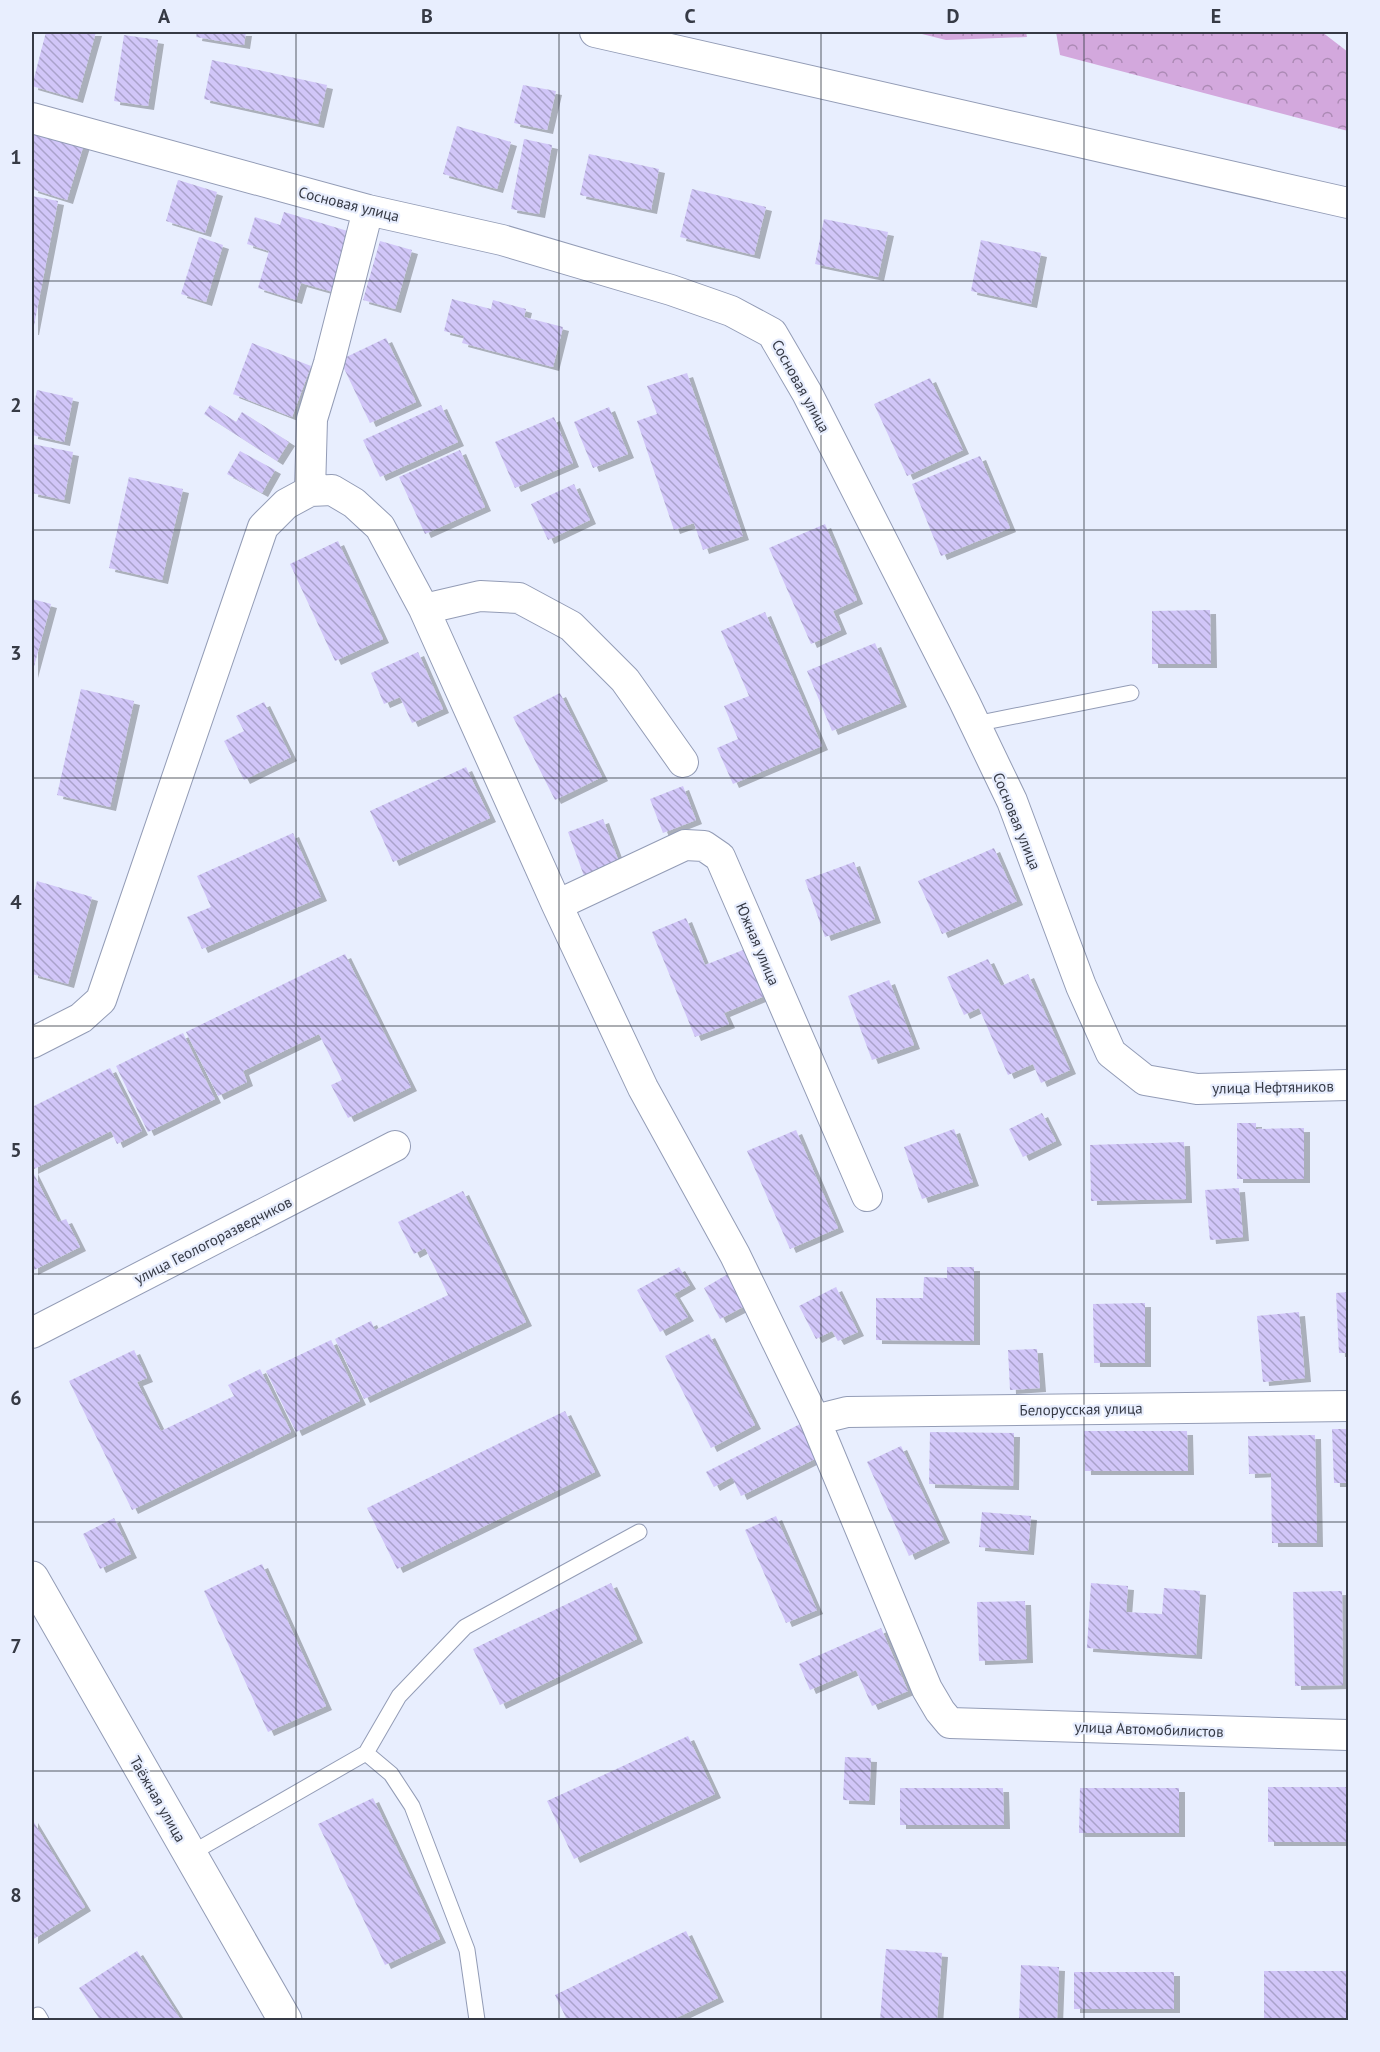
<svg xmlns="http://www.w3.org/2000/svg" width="1380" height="2052" font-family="'PT Sans',sans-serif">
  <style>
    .forest { fill: url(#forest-crowns) }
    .building { fill: url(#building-back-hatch); filter: url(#shadow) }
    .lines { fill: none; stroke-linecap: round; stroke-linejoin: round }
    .service-casing { stroke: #939cb6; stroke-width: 17 }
    .minor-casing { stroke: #939cb6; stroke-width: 32 }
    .secondary-casing { stroke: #939cb6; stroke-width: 35 }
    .service { stroke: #fff; stroke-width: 15 }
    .minor { stroke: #fff; stroke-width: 30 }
    .secondary { stroke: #fff; stroke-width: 33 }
    .grid { fill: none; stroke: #363a45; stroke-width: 1.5; stroke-opacity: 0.55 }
    .labels { text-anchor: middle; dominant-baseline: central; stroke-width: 4.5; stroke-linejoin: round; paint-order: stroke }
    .street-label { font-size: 15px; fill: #363a45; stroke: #e8eefe }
    .neatline { fill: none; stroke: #363a45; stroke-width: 2 }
    .grid-label { font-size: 20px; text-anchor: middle; font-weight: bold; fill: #363a45 }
  </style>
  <defs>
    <pattern id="forest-crowns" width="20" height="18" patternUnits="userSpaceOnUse" patternTransform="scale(1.5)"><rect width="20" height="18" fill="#d3a8dd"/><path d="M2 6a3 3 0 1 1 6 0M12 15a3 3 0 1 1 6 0" fill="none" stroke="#ac8ab5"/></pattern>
    <pattern id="building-back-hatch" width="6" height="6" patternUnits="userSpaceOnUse" patternTransform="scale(1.5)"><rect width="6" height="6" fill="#d1c6f8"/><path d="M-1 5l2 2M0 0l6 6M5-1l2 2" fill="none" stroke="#aaa2cb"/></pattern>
    <filter id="shadow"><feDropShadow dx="6" dy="4" stdDeviation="0" flood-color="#0004"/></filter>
  </defs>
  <rect width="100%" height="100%" fill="#e8eefe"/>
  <path class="forest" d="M 914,32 L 1026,32 L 1027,37 L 946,40 Z
    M 1056,32 L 1322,32 L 1348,52 L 1348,131 L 1060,55 Z"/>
  <path class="building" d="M 46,32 L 96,32 L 77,99 L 32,86 Z
    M 197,32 L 246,32 L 244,45 L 196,37 Z
    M 124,35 L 158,40 L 148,106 L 114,101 Z
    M 212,60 L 327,85 L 318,124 L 204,99 Z
    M 523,85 L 556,91 L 547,130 L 514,123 Z
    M 457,126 L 511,142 L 497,189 L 443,174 Z
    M 32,127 L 84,144 L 67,200 L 32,189 L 34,174 L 32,173 Z
    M 524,139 L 552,145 L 539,214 L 511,209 Z
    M 589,154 L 659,169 L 651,210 L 580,195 Z
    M 178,180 L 217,192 L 205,233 L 166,221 Z
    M 692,189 L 766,207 L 754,255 L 680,237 Z
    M 32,196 L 58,201 L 33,331 L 32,331 Z
    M 284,212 L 351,232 L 333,292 L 301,283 L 296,300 L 258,288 L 269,251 L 247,244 L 255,217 L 280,225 Z
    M 824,219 L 888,232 L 878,277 L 815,264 Z
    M 199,237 L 223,245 L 206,302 L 181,294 Z
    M 981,240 L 1041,253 L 1031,304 L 971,291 Z
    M 380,241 L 412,250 L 395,309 L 363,300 Z
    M 452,299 L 491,309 L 493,300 L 526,309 L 524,317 L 563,327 L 553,367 L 462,343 L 464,336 L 444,331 Z
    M 386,338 L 416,402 L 370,423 L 340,360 Z
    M 252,343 L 311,366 L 292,417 L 233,394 Z
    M 687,373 L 743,536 L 703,550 L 694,523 L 674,530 L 637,421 L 657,414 L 647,386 Z
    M 930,378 L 963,450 L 907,476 L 874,404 Z
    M 37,390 L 73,398 L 64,442 L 32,435 L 32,409 L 33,409 Z
    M 210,405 L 236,422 L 242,412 L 289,442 L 277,461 L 204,414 Z
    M 441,405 L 458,442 L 380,477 L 363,440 Z
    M 609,407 L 628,454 L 593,468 L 574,422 Z
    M 554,417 L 573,463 L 515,488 L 495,442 Z
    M 32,444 L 73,452 L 64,500 L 32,493 L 34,478 L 32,477 Z
    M 460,450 L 485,507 L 425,534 L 399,477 Z
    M 240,451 L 275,470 L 262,493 L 227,474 Z
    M 980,456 L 1010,528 L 941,556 L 912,484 Z
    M 129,477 L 183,489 L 162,580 L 109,568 Z
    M 574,484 L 590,520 L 548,540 L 531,504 Z
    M 825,524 L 857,600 L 833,611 L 841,630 L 811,644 L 769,548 Z
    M 338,541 L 383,639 L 335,661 L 290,564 Z
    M 32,599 L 51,604 L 32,674 Z
    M 1210,610 L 1211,664 L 1152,664 L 1152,611 Z
    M 765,612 L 822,746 L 733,784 L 717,748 L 738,739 L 724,706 L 749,696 L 721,631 Z
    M 875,643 L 901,703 L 832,731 L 807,671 Z
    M 418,652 L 443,709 L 412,723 L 400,697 L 384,704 L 371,673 Z
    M 81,689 L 134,701 L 110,807 L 57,795 Z
    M 560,693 L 602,777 L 555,800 L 513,717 Z
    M 264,702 L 291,757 L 244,780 L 224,741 L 244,731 L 236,716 Z
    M 466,767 L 490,818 L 393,862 L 370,811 Z
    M 683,786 L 696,820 L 663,833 L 650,799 Z
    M 603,819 L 619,862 L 584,876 L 568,832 Z
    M 293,833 L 321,897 L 202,949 L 187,917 L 211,907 L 197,876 Z
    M 994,848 L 1017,901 L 942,934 L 918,881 Z
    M 854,862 L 875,919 L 825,937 L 805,880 Z
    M 37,881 L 92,897 L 68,984 L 32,974 L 32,901 Z
    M 686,918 L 705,965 L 748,948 L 767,995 L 724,1013 L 729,1024 L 695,1037 L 652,932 Z
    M 345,954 L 411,1087 L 348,1118 L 331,1085 L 342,1080 L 319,1034 L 243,1071 L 247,1082 L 218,1096 L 186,1032 Z
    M 988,959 L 1001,986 L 1028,974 L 1070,1070 L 1041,1083 L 1033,1064 L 1008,1075 L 979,1008 L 964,1015 L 947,977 Z
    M 889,980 L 914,1045 L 872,1060 L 848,996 Z
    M 183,1033 L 215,1099 L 148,1132 L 116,1066 Z
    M 110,1068 L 142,1131 L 117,1144 L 111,1131 L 32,1170 L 58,1222 L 66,1219 L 80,1247 L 32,1271 L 32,1107 Z
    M 1042,1113 L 1056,1141 L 1023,1157 L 1009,1129 Z
    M 1237,1123 L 1256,1123 L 1256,1129 L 1304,1128 L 1304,1179 L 1237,1179 Z
    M 954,1129 L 973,1182 L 922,1199 L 904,1147 Z
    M 796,1130 L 838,1228 L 790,1249 L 747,1151 Z
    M 1184,1142 L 1186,1199 L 1091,1201 L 1090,1145 Z
    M 1239,1188 L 1243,1237 L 1210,1240 L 1205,1190 Z
    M 463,1191 L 526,1322 L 364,1399 L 335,1339 L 371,1321 L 375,1330 L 448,1295 L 425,1248 L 414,1254 L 398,1222 Z
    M 679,1267 L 690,1285 L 674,1294 L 688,1317 L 660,1332 L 637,1290 Z
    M 947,1267 L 974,1267 L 974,1341 L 876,1340 L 876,1298 L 923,1298 L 924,1277 L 947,1278 Z
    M 728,1274 L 745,1306 L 720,1319 L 704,1288 Z
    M 836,1287 L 858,1332 L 838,1341 L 832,1331 L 816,1339 L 799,1306 Z
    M 1348,1292 L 1348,1353 L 1339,1353 L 1336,1293 Z
    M 1145,1303 L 1145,1363 L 1094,1363 L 1093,1304 Z
    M 1299,1312 L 1305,1378 L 1263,1382 L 1257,1316 Z
    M 709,1334 L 755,1425 L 711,1448 L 665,1356 Z
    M 331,1340 L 360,1401 L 296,1432 L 266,1371 Z
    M 1037,1349 L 1040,1388 L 1010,1390 L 1008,1350 Z
    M 134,1350 L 147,1378 L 137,1382 L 161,1431 L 234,1396 L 228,1385 L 260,1369 L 291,1432 L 132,1510 L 69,1381 Z
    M 565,1411 L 595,1472 L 397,1569 L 367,1508 Z
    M 804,1422 L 821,1456 L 741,1496 L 732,1477 L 714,1487 L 706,1472 Z
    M 1332,1429 L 1348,1429 L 1348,1483 L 1334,1483 Z
    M 1084,1431 L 1187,1431 L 1188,1471 L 1085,1471 Z
    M 930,1432 L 1014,1433 L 1013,1486 L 929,1484 Z
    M 1315,1435 L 1317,1543 L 1272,1543 L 1271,1473 L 1249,1474 L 1248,1436 Z
    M 901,1446 L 944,1539 L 909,1556 L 867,1462 Z
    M 982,1512 L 1031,1516 L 1028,1551 L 979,1547 Z
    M 776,1516 L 817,1610 L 786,1623 L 745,1530 Z
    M 114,1518 L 131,1554 L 100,1569 L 83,1534 Z
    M 262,1564 L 326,1706 L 268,1732 L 204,1591 Z
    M 611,1583 L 637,1639 L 500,1705 L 473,1649 Z
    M 1091,1583 L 1128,1586 L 1126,1612 L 1162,1614 L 1164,1588 L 1200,1591 L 1196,1655 L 1087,1648 Z
    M 1342,1591 L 1343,1685 L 1295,1686 L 1293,1592 Z
    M 1025,1601 L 1027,1659 L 979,1661 L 977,1602 Z
    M 881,1628 L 908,1691 L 872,1706 L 856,1670 L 810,1690 L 799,1664 Z
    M 688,1736 L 715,1794 L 574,1859 L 547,1801 Z
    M 845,1757 L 871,1758 L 869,1801 L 843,1800 Z
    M 1268,1787 L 1348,1787 L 1348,1842 L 1268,1842 Z
    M 900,1788 L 1003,1788 L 1004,1825 L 900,1825 Z
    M 1080,1788 L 1179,1788 L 1179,1833 L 1079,1833 Z
    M 373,1798 L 440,1939 L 385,1965 L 318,1824 Z
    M 32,1819 L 85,1907 L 32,1940 Z
    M 686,1931 L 718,1998 L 672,2020 L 567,2020 L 555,1995 Z
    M 886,1949 L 942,1953 L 937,2020 L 880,2020 Z
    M 137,1951 L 181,2020 L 100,2020 L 79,1988 Z
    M 1021,1965 L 1059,1967 L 1057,2020 L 1019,2020 Z
    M 1264,1971 L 1348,1971 L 1348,2020 L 1264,2020 Z
    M 1074,1972 L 1174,1972 L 1174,2009 L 1074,2009 Z"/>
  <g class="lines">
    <g class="service-casing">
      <path id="service" d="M 975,724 L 1131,693
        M 366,1753 L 391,1774 L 412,1806 L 467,1950 L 477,2020
        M 190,1854 L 366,1753 L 399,1696 L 465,1627 L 639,1532
        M 38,2015 L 41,2020"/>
    </g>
    <g class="minor-casing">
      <path id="minor" d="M 595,32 L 1348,203
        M 32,118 L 368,210 L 502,240 L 671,290 L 731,311 L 772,333 L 807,393 L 964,701 L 1012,801 L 1081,986 L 1111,1053 L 1145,1080 L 1197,1089 L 1348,1085
        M 310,491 L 312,419 L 329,363 L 368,210
        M 424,609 L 480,596 L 519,598 L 571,626 L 625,680 L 683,762
        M 557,905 L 685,845 L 704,846 L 720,857 L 867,1196
        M 32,1043 L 81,1018 L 101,1000 L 263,527 L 286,504 L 310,491 L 332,490 L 354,503 L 380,527 L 424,609 L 557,905 L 643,1088 L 735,1255 L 815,1420 L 927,1689 L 940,1711 L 950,1723 L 1348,1735
        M 32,1333 L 395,1146
        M 815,1420 L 847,1412 L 1348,1406"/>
    </g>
    <g class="secondary-casing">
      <path id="secondary" d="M 32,1578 L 285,2020"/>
    </g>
    <use href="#service" class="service"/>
    <use href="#minor" class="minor"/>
    <use href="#secondary" class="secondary"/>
  </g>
  <path class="grid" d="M 296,32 L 296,2020M 559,32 L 559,2020M 821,32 L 821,2020M 1084,32 L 1084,2020M 32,281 L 1348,281M 32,530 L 1348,530M 32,778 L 1348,778M 32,1026 L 1348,1026M 32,1274 L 1348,1274M 32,1522 L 1348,1522M 32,1771 L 1348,1771"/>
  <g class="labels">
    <g class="street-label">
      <text transform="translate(349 204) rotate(14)">Сосновая улица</text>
      <text transform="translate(801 386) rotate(61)">Сосновая улица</text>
      <text transform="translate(1017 821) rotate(68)">Сосновая улица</text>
      <text transform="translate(758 944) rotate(67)">Южная улица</text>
      <text transform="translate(1273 1087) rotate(-1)">улица Нефтяников</text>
      <text transform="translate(213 1240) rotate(-27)">улица Геологоразведчиков</text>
      <text transform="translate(1081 1409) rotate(-1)">Белорусская улица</text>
      <text transform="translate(1149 1729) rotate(2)">улица Автомобилистов</text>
      <text transform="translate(158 1799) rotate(60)">Таёжная улица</text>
    </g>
  </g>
  <rect width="1380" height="2052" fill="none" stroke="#e8eefe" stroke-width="66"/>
  <rect x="33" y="33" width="1314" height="1986" class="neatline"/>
  <g class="grid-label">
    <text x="164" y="23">A</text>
    <text x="427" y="23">B</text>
    <text x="690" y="23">C</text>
    <text x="953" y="23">D</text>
    <text x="1216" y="23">E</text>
    <text x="16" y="164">1</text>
    <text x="16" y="412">2</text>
    <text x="16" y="660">3</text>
    <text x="16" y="909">4</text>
    <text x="16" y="1157">5</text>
    <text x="16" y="1405">6</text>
    <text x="16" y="1653">7</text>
    <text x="16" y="1902">8</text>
  </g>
</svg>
